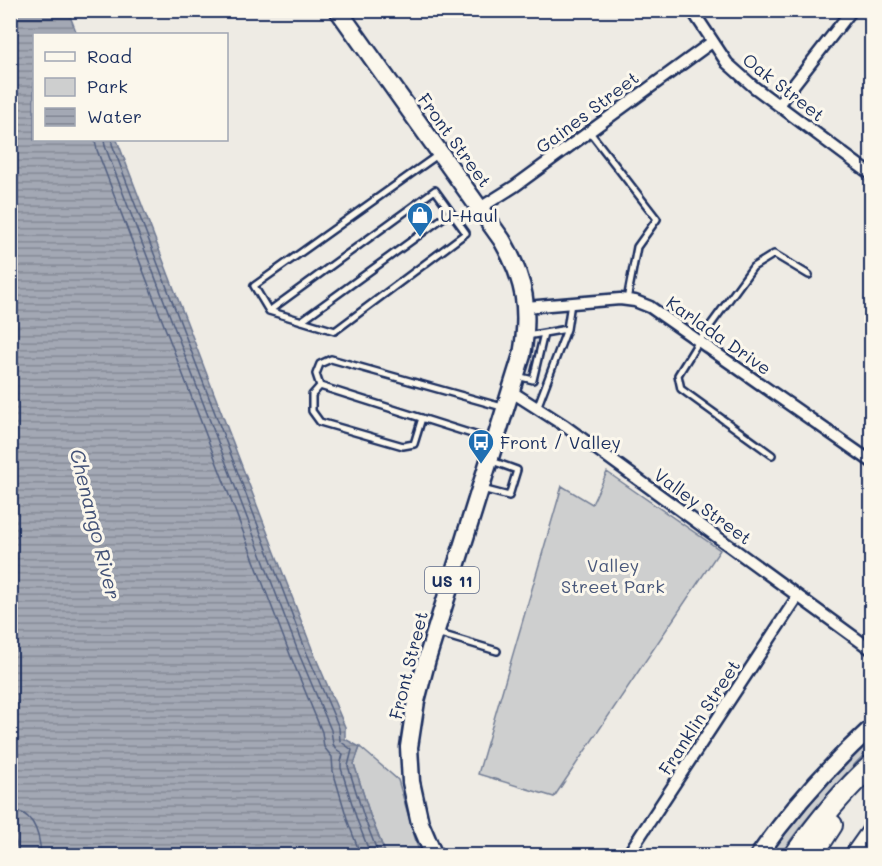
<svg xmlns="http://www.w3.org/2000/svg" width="882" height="866" font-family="Mali,sans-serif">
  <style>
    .green { fill: #cecfcf; stroke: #747f96; stroke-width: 1.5 }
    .water { fill: url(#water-rules); stroke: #6d7892; stroke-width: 1.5 }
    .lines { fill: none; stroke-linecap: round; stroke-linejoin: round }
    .shore { stroke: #515f80; stroke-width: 1.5 }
    .lane-casing { stroke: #1b2f5e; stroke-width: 10 }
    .street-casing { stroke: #1b2f5e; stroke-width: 15 }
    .secondary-casing { stroke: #1b2f5e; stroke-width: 20 }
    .primary-casing { stroke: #1b2f5e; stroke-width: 21 }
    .highway-casing { stroke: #1b2f5e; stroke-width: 24 }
    .lane { stroke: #fbf7ec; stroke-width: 5 }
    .street { stroke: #fbf7ec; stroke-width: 10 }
    .secondary { stroke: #fbf7ec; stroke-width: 15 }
    .primary { stroke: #fbf7ec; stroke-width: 16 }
    .highway { stroke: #fbf7ec; stroke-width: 20 }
    .labels { text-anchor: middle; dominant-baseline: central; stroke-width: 6; stroke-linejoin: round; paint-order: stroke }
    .shield { fill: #fbf7ec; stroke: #5e6b89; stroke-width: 1.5 }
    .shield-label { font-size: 16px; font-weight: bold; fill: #1b2f5e }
    .street-label { font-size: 18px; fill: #1b2f5e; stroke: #fbf7ec }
    .poi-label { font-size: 18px; fill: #1b2f5e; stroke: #fbf7ec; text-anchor: start }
    .park-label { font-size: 18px; fill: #48577a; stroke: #fbf7ec }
    .water-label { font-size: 20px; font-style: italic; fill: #445378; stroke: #fbf7ec }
  </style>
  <defs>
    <pattern id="water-rules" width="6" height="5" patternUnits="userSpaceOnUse" patternTransform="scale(1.5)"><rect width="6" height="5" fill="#a3a8b4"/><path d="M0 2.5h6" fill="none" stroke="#848996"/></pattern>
  </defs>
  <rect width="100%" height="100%" fill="#eeebe4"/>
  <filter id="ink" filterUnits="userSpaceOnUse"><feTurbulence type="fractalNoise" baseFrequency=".0167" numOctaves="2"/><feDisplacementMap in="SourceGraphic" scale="12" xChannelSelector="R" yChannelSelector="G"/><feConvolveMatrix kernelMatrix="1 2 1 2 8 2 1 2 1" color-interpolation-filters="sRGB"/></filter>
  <g filter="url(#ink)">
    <path class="green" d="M 607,472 L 720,550 L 554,797 L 478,774 L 562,486 L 592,504 Z
      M 871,739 L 871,747 C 839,781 806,816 780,855 L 766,856 C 796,813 834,775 871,739 Z
      M 360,747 L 398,780 L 420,855 L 386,855 L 370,815 L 354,764 Z"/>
    <path class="water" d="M 10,11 L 68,11 L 77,34 L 34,34 L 34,140 L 117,140 L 312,649 L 345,727 L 345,739 L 360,747 L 354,764 L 370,815 L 386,855 L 19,855 L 10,820 Z"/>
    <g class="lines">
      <path class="shore" d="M 95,140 L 97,150 L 291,657 L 322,732 L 324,747 L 332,757 L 333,771 L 348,822 L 361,856
        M 104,140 L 105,146 L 299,654 L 331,730 L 333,744 L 336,749 L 343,754 L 341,762 L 341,768 L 357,820 L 371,856
        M 112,140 L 112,144 L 306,651 L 339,728 L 340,741 L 352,750 L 348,766 L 364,817 L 379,856
        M 10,810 C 34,811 40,835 41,856"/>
      <g class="lane-casing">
        <path id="lane" d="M 589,131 L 657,219 L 637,247 L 627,300
          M 269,311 L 435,190 L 466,233 L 335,331 L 269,311 L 254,286 L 439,154
          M 301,321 L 451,212
          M 527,336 L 567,329
          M 517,376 L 533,380 L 544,333
          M 320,386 L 312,395 L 312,411 L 320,422 L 403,446 L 414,444 L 422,418
          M 537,408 L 567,329 L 571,303
          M 494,441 L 320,386 L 316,374 L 320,364 L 331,359 L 502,407
          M 772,455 L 681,389 L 678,375 L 699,341 L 753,267 L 774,254 L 809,275
          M 482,489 L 509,496 L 517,470 L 492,461
          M 437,633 L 497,651"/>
      </g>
      <g class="street-casing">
        <path id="street" d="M 692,10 L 727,63 L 754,87 L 872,175
          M 778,105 L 852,10
          M 480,208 L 515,186 L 712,42
          M 526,307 L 620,299 L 635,301 L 650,307 L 872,462
          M 512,392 L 565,426 L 872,650
          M 627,856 L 798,596"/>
      </g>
      <g class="secondary-casing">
        <path id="secondary" d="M 758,856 C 791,809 829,766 872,727"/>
      </g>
      <g class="primary-casing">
        <path id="primary" d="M 338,10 L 502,240 C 525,280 530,309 522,355 L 427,659 L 416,701 L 409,747 L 411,782 L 420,823 L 434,856"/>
      </g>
      <g class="highway-casing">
        <path id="highway" d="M 794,856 C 817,823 842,792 872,765
          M 812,856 L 832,825
          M 855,856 L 872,832"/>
      </g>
      <use href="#lane" class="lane"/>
      <use href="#street" class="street"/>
      <use href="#secondary" class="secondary"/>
      <use href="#primary" class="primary"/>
      <use href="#highway" class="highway"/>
    </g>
  </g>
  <defs>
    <g id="shop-pin" transform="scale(1.35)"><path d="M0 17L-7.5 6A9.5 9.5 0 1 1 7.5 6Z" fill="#1f6fb2" stroke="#fbf7ec"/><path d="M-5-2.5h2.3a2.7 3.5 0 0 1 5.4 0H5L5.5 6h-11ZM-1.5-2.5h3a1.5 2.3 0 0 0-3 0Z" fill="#fff"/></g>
    <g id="bus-pin" transform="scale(1.35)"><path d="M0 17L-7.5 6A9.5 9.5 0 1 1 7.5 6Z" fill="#1f6fb2" stroke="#fbf7ec"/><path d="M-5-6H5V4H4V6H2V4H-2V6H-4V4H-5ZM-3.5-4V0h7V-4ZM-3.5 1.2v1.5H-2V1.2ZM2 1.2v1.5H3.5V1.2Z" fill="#fff"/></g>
  </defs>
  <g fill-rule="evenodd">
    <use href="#shop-pin" x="420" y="215"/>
    <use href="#bus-pin" x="481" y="442"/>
  </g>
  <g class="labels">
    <rect class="shield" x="425" y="567" width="54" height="26" rx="4.5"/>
    <g class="shield-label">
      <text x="452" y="580">US 11</text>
    </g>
    <g class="street-label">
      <text transform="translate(784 87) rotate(38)">Oak Street</text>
      <text transform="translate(587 112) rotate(-37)">Gaines Street</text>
      <text transform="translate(455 140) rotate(54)">Front Street</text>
      <text transform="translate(719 335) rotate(35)">Karlada Drive</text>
      <text transform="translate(703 506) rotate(36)">Valley Street</text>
      <text transform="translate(408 665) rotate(-76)">Front Street</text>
      <text transform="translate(699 717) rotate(-57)">Franklin Street</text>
    </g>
    <g class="poi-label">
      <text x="440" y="215">U-Haul</text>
      <text x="500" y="442">Front / Valley</text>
    </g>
    <g class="park-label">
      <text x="613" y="565">Valley<tspan x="613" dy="21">Street Park</tspan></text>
    </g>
    <g class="water-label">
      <text transform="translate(96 524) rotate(76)">Chenango River</text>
    </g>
  </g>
  <rect width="882" height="866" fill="none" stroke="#fbf7ec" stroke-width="36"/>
  <rect x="18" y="18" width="846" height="830" fill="none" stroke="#1b2f5e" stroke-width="2" filter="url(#ink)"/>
  <rect x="33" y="33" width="195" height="108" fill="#fbf7ec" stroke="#a1a7b3" stroke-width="1.5"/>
  <rect x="45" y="52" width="30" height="9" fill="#fbf7ec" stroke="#a1a7b3" stroke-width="1.5"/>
  <text x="87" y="63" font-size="18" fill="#1b2f5e">Road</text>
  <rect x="45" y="78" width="30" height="18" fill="#cecfcf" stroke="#a1a7b3" stroke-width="1.5"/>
  <text x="87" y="93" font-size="18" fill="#1b2f5e">Park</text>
  <rect x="45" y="108" width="30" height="18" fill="url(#water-rules)" stroke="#a1a7b3" stroke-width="1.5"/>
  <text x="87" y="123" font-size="18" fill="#1b2f5e">Water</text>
</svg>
